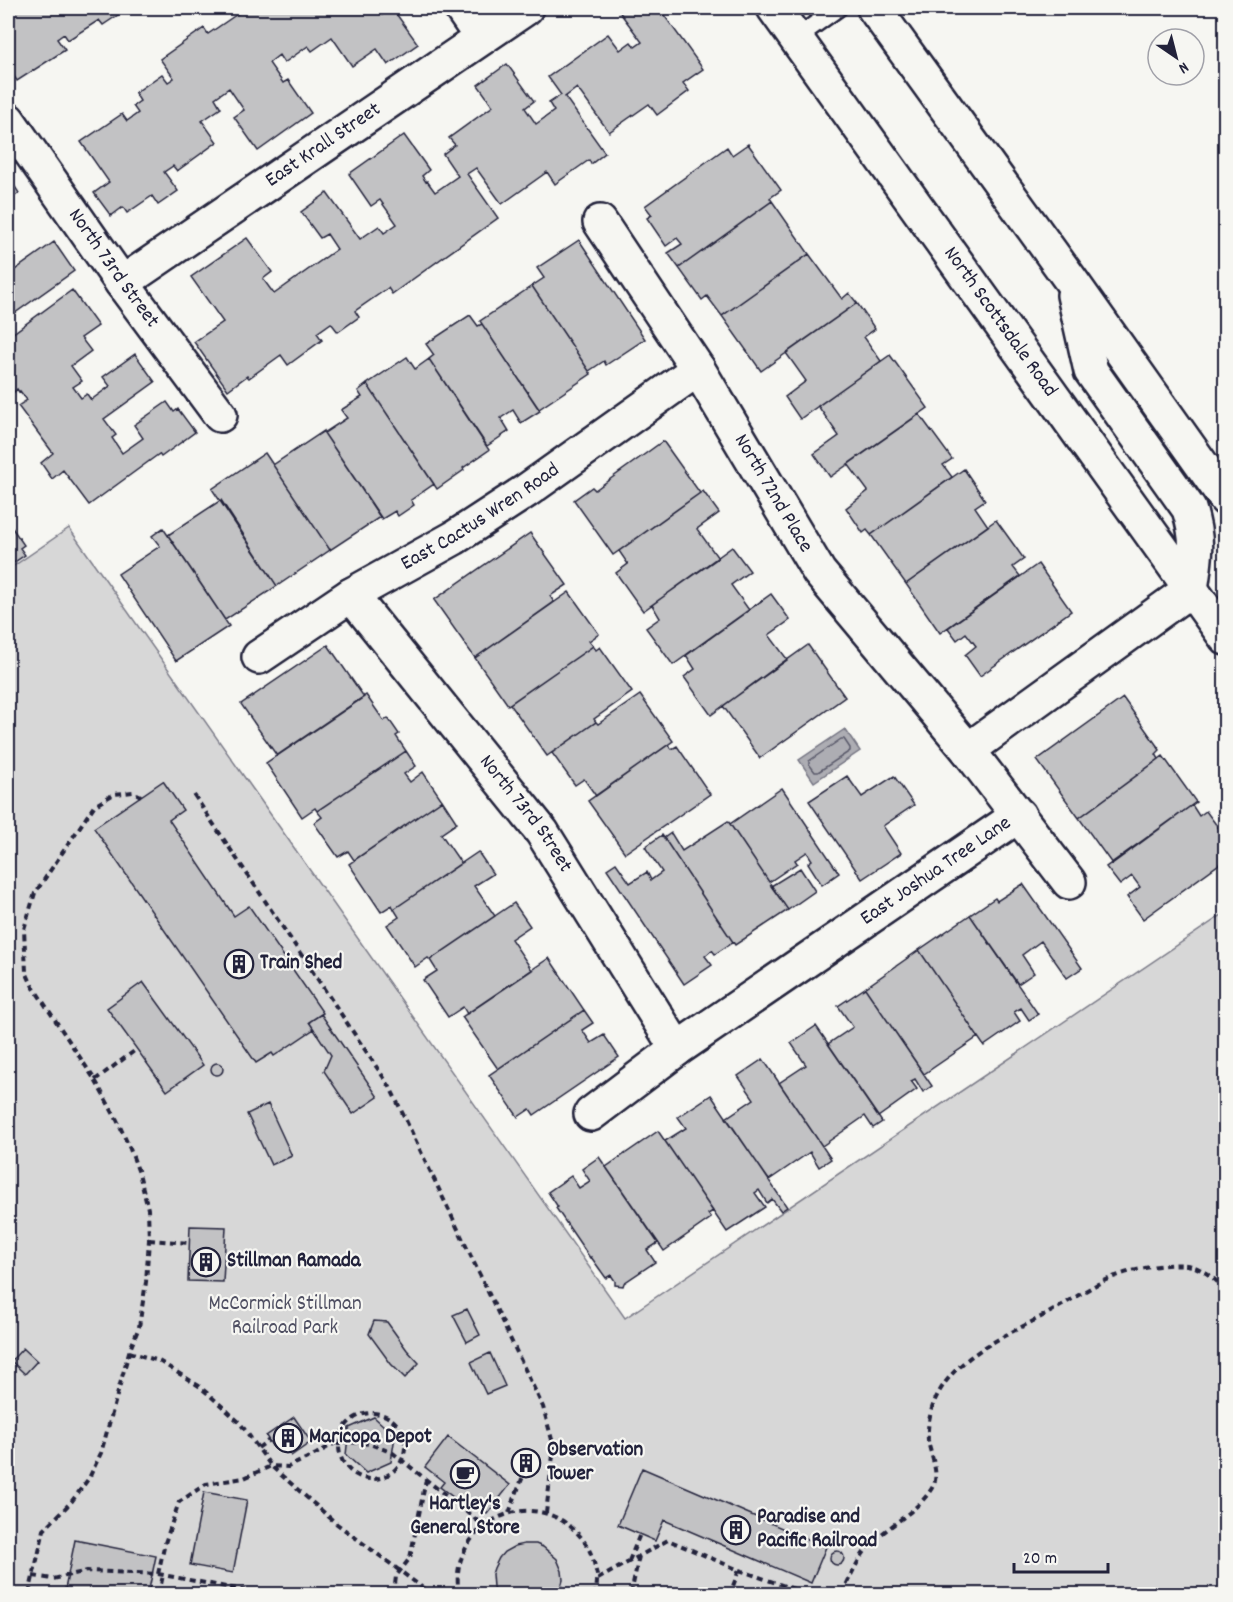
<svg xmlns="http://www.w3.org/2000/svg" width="1233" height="1602" font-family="Dekko,sans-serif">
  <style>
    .green { fill: #d7d7d7; stroke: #7c7c89; stroke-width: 1.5 }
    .water { fill: #adadb3; stroke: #757583; stroke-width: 1.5 }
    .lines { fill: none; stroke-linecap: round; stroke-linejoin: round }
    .shore { stroke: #5a5a6b; stroke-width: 1.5 }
    .building { fill: #c2c2c4; stroke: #22223b; stroke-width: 1.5 }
    .service-casing { stroke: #22223b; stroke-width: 21 }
    .minor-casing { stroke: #22223b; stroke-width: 38 }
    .primary-casing { stroke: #22223b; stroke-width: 38 }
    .path { stroke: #22223b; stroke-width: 4; stroke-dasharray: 6 4.5; stroke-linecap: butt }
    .service { stroke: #f6f6f2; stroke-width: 16 }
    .minor { stroke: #f6f6f2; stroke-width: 33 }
    .primary { stroke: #f6f6f2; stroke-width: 33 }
    .labels { text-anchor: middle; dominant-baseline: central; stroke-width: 4.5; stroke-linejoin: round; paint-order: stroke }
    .street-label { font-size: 21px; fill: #22223b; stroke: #f6f6f2 }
    .poi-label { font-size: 21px; font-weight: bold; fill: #22223b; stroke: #f6f6f2; text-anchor: start }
    .park-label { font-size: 21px; fill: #4f4f62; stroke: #f6f6f2 }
  </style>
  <rect width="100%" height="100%" fill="#f6f6f2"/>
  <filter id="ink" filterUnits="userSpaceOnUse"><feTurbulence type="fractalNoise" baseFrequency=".0167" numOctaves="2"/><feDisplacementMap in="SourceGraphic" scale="12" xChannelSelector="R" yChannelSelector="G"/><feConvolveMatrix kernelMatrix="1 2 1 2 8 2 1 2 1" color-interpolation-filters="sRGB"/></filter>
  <g filter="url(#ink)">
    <path class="green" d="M 69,528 L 625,1318 L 1225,913 L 1225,1594 L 8,1594 L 8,570 Z"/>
    <path class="water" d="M 845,729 L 860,751 L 814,782 L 799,760 Z"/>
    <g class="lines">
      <path class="shore" d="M 841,739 L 844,739 L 850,748 L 850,751 L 818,772 L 815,772 L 809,764 L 809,761 Z"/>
    </g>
    <path class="building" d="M 8,8 L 126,8 L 127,9 L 103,25 L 99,20 L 68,40 L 64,34 L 57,39 L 65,50 L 17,81 L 8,67 Z
      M 246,8 L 377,8 L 382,15 L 392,8 L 418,44 L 388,65 L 377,49 L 352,66 L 332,37 L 312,51 L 308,46 L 284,63 L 279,55 L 269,63 L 283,83 L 288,80 L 311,113 L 258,151 L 234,117 L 244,110 L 229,88 L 215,98 L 221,108 L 202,121 L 217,142 L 177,171 L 173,166 L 164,172 L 178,191 L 158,205 L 152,196 L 127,213 L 123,207 L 111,216 L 94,193 L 109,182 L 81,142 L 122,114 L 127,121 L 138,113 L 133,106 L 140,101 L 135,93 L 162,74 L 168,82 L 174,78 L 160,59 L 204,28 L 208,34 Z
      M 622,8 L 659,8 L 703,69 L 683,83 L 689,91 L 657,115 L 649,104 L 609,132 L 577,88 L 565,97 L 605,153 L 591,164 L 589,160 L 555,184 L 547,172 L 502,204 L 476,168 L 467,174 L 498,218 L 392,294 L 388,288 L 355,311 L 359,317 L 338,332 L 331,323 L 317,333 L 322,340 L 288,365 L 281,355 L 249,378 L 247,376 L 228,390 L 194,342 L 223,322 L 191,277 L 247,238 L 272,272 L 263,279 L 274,294 L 337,249 L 327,234 L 320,238 L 301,212 L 327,193 L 360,239 L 379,226 L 384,233 L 397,224 L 380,200 L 371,206 L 349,174 L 404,135 L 429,170 L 422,176 L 426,182 L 427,181 L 435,192 L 458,176 L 443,154 L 455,145 L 449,138 L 493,106 L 478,85 L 507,64 L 534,101 L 525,108 L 536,124 L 554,111 L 549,103 L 561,95 L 548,77 L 608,34 L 620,50 L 631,42 L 635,47 L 642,42 L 618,10 Z
      M 748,144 L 781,190 L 770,198 L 772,201 L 679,268 L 668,253 L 682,244 L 677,238 L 666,246 L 647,218 L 652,215 L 645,206 L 727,147 L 732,155 Z
      M 8,176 L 19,193 L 8,201 Z
      M 772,201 L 809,254 L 722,316 L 707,296 L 702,300 L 679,268 Z
      M 579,240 L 645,339 L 606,365 L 604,361 L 589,371 L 532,286 L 544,278 L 537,268 Z
      M 54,242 L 74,271 L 8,318 L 8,275 Z
      M 809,254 L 842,299 L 849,293 L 857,303 L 761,371 L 722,316 Z
      M 532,286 L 591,374 L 539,409 L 480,321 Z
      M 72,290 L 98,326 L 81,338 L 91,351 L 71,366 L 82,381 L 73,387 L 81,398 L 87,394 L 91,400 L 110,386 L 103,377 L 135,354 L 155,382 L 104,419 L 116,435 L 112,438 L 122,453 L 143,438 L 134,425 L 167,402 L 174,412 L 178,409 L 195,432 L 161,457 L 159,454 L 89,505 L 63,470 L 52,479 L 41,463 L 53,453 L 18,406 L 27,400 L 20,391 L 19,392 L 17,389 L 12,394 L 8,387 L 8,380 L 10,378 L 8,375 L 8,337 Z
      M 857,303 L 875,329 L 864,337 L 881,361 L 800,419 L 785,397 L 806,381 L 786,353 Z
      M 470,315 L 478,326 L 482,324 L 540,411 L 521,423 L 513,410 L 501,418 L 509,431 L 487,446 L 429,359 L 434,355 L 426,344 Z
      M 890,355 L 928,408 L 830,477 L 814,454 L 839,436 L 818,406 Z
      M 407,357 L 415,369 L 429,359 L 489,450 L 463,468 L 464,470 L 437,489 L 367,384 Z
      M 367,384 L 434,484 L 411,500 L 414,505 L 398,516 L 395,511 L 382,519 L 324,433 L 347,418 L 341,410 L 362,397 L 358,391 Z
      M 919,414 L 952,459 L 943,465 L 952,477 L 871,535 L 867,530 L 863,533 L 846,508 L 868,491 L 848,464 Z
      M 324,431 L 324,433 L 380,517 L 330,550 L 273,465 Z
      M 663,441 L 700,493 L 613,555 L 574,500 L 592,487 L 595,490 Z
      M 265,453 L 330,550 L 277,586 L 212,489 Z
      M 964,469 L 985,500 L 975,507 L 988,526 L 906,584 L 871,535 Z
      M 703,491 L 719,513 L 697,529 L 718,558 L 643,611 L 616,573 L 628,564 L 619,551 Z
      M 221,500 L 277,586 L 225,620 L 168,535 Z
      M 996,520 L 1024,559 L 1013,567 L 1020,576 L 940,633 L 906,584 Z
      M 8,522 L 24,545 L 20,548 L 25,555 L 10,565 L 9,564 L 8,565 Z
      M 163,528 L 229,626 L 176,661 L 118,574 L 160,546 L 152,536 Z
      M 530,533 L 567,585 L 550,596 L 554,602 L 475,658 L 434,600 Z
      M 732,547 L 750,571 L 731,585 L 749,610 L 673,665 L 646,628 L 660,618 L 652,605 Z
      M 1038,564 L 1071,611 L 980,676 L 965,655 L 976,646 L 966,633 L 957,640 L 948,628 Z
      M 569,592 L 599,634 L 589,641 L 593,646 L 508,705 L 475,658 Z
      M 771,594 L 790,620 L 769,635 L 787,659 L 711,715 L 684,677 L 695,669 L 686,655 Z
      M 328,645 L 364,697 L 277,756 L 241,704 Z
      M 808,645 L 845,697 L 760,758 L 723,706 Z
      M 593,646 L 596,650 L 600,647 L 632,692 L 594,719 L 596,722 L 547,756 L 510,704 Z
      M 366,695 L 384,721 L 388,718 L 399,734 L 396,736 L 406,751 L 317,811 L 315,808 L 302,817 L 266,763 Z
      M 640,695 L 673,741 L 596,796 L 584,779 L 575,785 L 552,753 L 596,722 L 598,724 Z
      M 1123,698 L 1160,750 L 1156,754 L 1159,759 L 1079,818 L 1037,760 Z
      M 668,745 L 672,749 L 677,746 L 710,794 L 625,853 L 588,801 Z
      M 406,751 L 416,766 L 404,774 L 410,782 L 423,772 L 442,800 L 354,860 L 348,851 L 338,857 L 314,823 L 322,817 L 317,811 Z
      M 1163,756 L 1196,802 L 1112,864 L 1079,818 Z
      M 847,776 L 862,797 L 894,776 L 914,805 L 883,826 L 901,853 L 862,879 L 809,801 Z
      M 163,781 L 183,810 L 169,820 L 234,916 L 249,906 L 323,1013 L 309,1022 L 314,1029 L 274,1056 L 272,1053 L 256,1063 L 94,828 Z
      M 782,788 L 839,873 L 822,885 L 808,863 L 812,860 L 807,852 L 795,860 L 797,863 L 769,882 L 730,824 Z
      M 442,800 L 457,823 L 441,834 L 461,863 L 394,909 L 392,905 L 381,912 L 349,864 Z
      M 1192,805 L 1199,816 L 1206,811 L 1226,838 L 1226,859 L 1143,919 L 1127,897 L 1140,887 L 1132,876 L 1120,885 L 1106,867 Z
      M 728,821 L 788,910 L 735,945 L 664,838 L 671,833 L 682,851 Z
      M 662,835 L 733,942 L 715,954 L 712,950 L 705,956 L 712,965 L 684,984 L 607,869 L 616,863 L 630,883 L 647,872 L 651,880 L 662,872 L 645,847 Z
      M 478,852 L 493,874 L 474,886 L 495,916 L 430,960 L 428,958 L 415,967 L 387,925 L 399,917 L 394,909 Z
      M 800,868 L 815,891 L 788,910 L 771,886 Z
      M 1023,884 L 1082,968 L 1067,978 L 1041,941 L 1022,955 L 1034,973 L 1018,984 L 970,915 L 995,898 L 997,901 Z
      M 514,903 L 530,926 L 511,939 L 532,970 L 467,1014 L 463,1007 L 448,1017 L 423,980 L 437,971 L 430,960 Z
      M 970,915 L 1038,1014 L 1029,1020 L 1021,1008 L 1014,1012 L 1020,1021 L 984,1046 L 919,950 Z
      M 919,950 L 978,1037 L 924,1074 L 865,988 Z
      M 549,958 L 584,1010 L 498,1069 L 462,1017 Z
      M 143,982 L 203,1065 L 167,1091 L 107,1008 Z
      M 865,988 L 932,1086 L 923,1092 L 915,1079 L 911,1081 L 917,1089 L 878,1117 L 828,1044 L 853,1027 L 838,1006 Z
      M 584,1010 L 593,1023 L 582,1030 L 591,1043 L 604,1035 L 619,1057 L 534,1115 L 530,1109 L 518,1117 L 489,1075 Z
      M 321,1014 L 378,1097 L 353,1114 L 324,1071 L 331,1055 L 309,1022 Z
      M 816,1026 L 882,1122 L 873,1128 L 865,1116 L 822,1146 L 779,1083 L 806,1065 L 791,1043 Z
      M 763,1059 L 831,1159 L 819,1167 L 810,1152 L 769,1180 L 726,1118 L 754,1099 L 738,1076 Z
      M211 1069a6 6 0 1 1 12 0a6 6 0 1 1-12 0Z
      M 711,1095 L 787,1207 L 781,1211 L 772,1199 L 767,1203 L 759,1190 L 755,1193 L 765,1207 L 727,1232 L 665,1141 L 686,1128 L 678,1117 Z
      M 268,1104 L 292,1156 L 271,1165 L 247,1114 Z
      M 658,1131 L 713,1211 L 708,1214 L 711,1218 L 664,1251 L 606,1167 Z
      M 599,1157 L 658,1243 L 647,1250 L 655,1262 L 624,1283 L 623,1286 L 615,1285 L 615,1281 L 611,1275 L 606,1278 L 591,1257 L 590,1258 L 556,1208 L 558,1207 L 548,1192 L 571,1176 L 579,1188 L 590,1181 L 582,1169 Z
      M 190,1226 L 226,1227 L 223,1282 L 188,1281 Z
      M 467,1309 L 480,1335 L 467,1342 L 453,1315 Z
      M 374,1321 L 387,1322 L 407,1350 L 419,1363 L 405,1378 L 391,1364 L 369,1334 Z
      M 23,1348 L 37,1361 L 25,1374 L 11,1361 Z
      M 490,1353 L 505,1386 L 486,1394 L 471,1362 Z
      M 294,1417 L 311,1442 L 291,1456 L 280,1440 L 272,1446 L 266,1436 Z
      M 374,1417 L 395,1436 L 391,1462 L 366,1473 L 346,1455 L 349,1428 Z
      M 448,1437 L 510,1485 L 487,1514 L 467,1498 L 462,1504 L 440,1487 L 444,1482 L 425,1467 Z
      M 523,1453 L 536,1459 L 529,1474 L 516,1467 Z
      M 642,1468 L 826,1547 L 811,1583 L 664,1520 L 655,1541 L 618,1525 Z
      M 204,1492 L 247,1500 L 233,1573 L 190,1565 Z
      M 75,1540 L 156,1556 L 148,1594 L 64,1594 Z
      M 524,1544 L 536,1544 L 543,1547 L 557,1559 L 562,1571 L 563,1580 L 559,1594 L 497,1594 L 493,1587 L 492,1574 L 494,1568 L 499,1558 L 504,1552 L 515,1546 Z
      M830 1558a7 7 0 1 1 14 0a7 7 0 1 1-14 0Z"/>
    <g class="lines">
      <g class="service-casing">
        <path id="service" d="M 796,38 L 838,8"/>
      </g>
      <g class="minor-casing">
        <g id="minor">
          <path d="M 461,8 L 481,37"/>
          <path id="s1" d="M 8,120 L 122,283 L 220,415"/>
          <path id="s2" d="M 600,222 L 698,369 L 819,572 L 968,750 L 1069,882"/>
          <path id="s3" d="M 122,283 L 526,8"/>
          <path id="s4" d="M 351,595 L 542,832 L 677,1049"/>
          <path id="s5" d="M 259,657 L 351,595 L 454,538 L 526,491 L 698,369"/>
          <path d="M 968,750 L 1191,589"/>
          <path id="s6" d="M 591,1114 L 677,1049 L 1019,815"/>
        </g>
      </g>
      <g class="primary-casing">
        <g id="primary">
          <path id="s7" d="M 774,8 L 1226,638"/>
          <path d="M 874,8 L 1070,279 L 1226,499"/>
          <path d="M 1074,295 L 1091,371 L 1189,509 C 1199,541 1196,556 1191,589"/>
        </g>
      </g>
      <path class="path" d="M 194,795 L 390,1087 L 543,1407 L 554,1447 L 546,1513
        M 95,1080 L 137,1049
        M 149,1240 L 189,1243
        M 129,1352 L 159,1361 L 199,1386 L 224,1408 L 240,1423 L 271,1466 L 337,1524 L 431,1594
        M339 1446a33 33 0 1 1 66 0a33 33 0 1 1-66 0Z
        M 258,1448 L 269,1440
        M 509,1513 L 525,1471
        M 629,1561 L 640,1534
        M 739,1570 L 808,1594
        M 158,1574 L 165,1543 L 179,1502 L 206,1484 L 244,1478 L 271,1466 L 288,1467 L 316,1454 L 339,1441 L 370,1444 L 393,1453 L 484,1526
        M 33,1576 L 53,1579 L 87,1571 L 158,1574 L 263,1594
        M 598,1579 L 668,1540 L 739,1570 L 730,1594
        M 29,1594 L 44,1530 L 72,1501 L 89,1478 L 101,1453 L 129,1352 L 139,1327 L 146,1282 L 149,1240 L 148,1209 L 139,1173 L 130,1149 L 117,1120 L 95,1080 L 32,985 L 26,972 L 24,929 L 35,893 L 94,806 L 114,794 L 133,792 L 141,796
        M 159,1594 L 163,1575
        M 394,1594 L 396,1576 L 410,1558 L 426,1480
        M 459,1594 C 456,1577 458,1562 467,1546 C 476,1531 488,1521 505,1515 C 544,1500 587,1527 595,1567 C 596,1572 598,1576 597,1581 C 597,1585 596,1590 595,1594
        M 631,1594 L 639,1556
        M 842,1594 C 852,1573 860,1553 878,1537 C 895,1522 924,1506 934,1484 C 939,1471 930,1454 928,1440 C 927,1427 930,1412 935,1400 C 956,1353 1011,1334 1052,1311 C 1074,1299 1093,1284 1116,1276 C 1134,1269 1174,1261 1192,1266 C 1205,1270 1216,1281 1226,1289"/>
      <use href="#service" class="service"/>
      <use href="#minor" class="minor"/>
      <use href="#primary" class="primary"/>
    </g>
  </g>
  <defs>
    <g id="building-ring" transform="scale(1.5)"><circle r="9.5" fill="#f6f6f2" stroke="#22223b" stroke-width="1.5"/><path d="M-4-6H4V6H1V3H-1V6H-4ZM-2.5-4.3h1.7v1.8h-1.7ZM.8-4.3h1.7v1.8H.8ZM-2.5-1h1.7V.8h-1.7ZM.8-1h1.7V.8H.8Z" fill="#22223b"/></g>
    <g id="cafe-ring" transform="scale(1.5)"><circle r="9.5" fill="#f6f6f2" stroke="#22223b" stroke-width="1.5"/><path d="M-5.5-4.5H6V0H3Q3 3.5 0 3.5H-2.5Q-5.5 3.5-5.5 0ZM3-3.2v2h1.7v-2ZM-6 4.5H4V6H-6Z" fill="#22223b"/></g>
  </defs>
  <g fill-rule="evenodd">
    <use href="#building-ring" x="239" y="964"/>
    <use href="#building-ring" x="206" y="1262"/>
    <use href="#building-ring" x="288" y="1438"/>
    <use href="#building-ring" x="526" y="1463"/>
    <use href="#cafe-ring" x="465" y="1474"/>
    <use href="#building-ring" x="736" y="1530"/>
  </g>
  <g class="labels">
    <g class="street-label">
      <text stroke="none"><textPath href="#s3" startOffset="244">East Krall Street</textPath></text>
      <text stroke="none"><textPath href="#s1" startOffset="182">North 73rd Street</textPath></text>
      <text stroke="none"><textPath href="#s7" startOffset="387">North Scottsdale Road</textPath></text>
      <text stroke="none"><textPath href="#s2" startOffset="322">North 72nd Place</textPath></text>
      <text stroke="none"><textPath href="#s5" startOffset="262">East Cactus Wren Road</textPath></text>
      <text stroke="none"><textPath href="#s4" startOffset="280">North 73rd Street</textPath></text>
      <text stroke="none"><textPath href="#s6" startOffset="422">East Joshua Tree Lane</textPath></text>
    </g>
    <g class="poi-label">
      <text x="260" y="964">Train Shed</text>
      <text x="227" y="1262">Stillman Ramada</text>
      <text x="309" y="1438">Maricopa Depot</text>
      <text x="547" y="1451">Observation<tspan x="547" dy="24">Tower</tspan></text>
      <text x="465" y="1505" text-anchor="middle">Hartley's<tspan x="465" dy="24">General Store</tspan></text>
      <text x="757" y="1518">Paradise and<tspan x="757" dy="24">Pacific Railroad</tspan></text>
    </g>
    <g class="park-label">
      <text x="285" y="1305">McCormick Stillman<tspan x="285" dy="24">Railroad Park</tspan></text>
    </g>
  </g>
  <rect width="1233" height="1602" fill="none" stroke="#f6f6f2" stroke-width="30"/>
  <rect x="15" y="15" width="1203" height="1572" fill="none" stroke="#22223b" stroke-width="2" filter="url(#ink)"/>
  <g transform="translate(1176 57) rotate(145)"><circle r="28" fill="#f6f6f2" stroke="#a1a1a9" stroke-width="1.5"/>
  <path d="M0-4.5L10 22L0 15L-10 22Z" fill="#22223b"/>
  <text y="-9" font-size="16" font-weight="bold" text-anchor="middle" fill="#22223b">N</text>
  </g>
  <path d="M1014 1563v9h94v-9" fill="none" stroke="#22223b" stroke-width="3"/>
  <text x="1023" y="1563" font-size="18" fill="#22223b" stroke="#f6f6f2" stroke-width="4.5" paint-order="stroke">20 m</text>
</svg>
